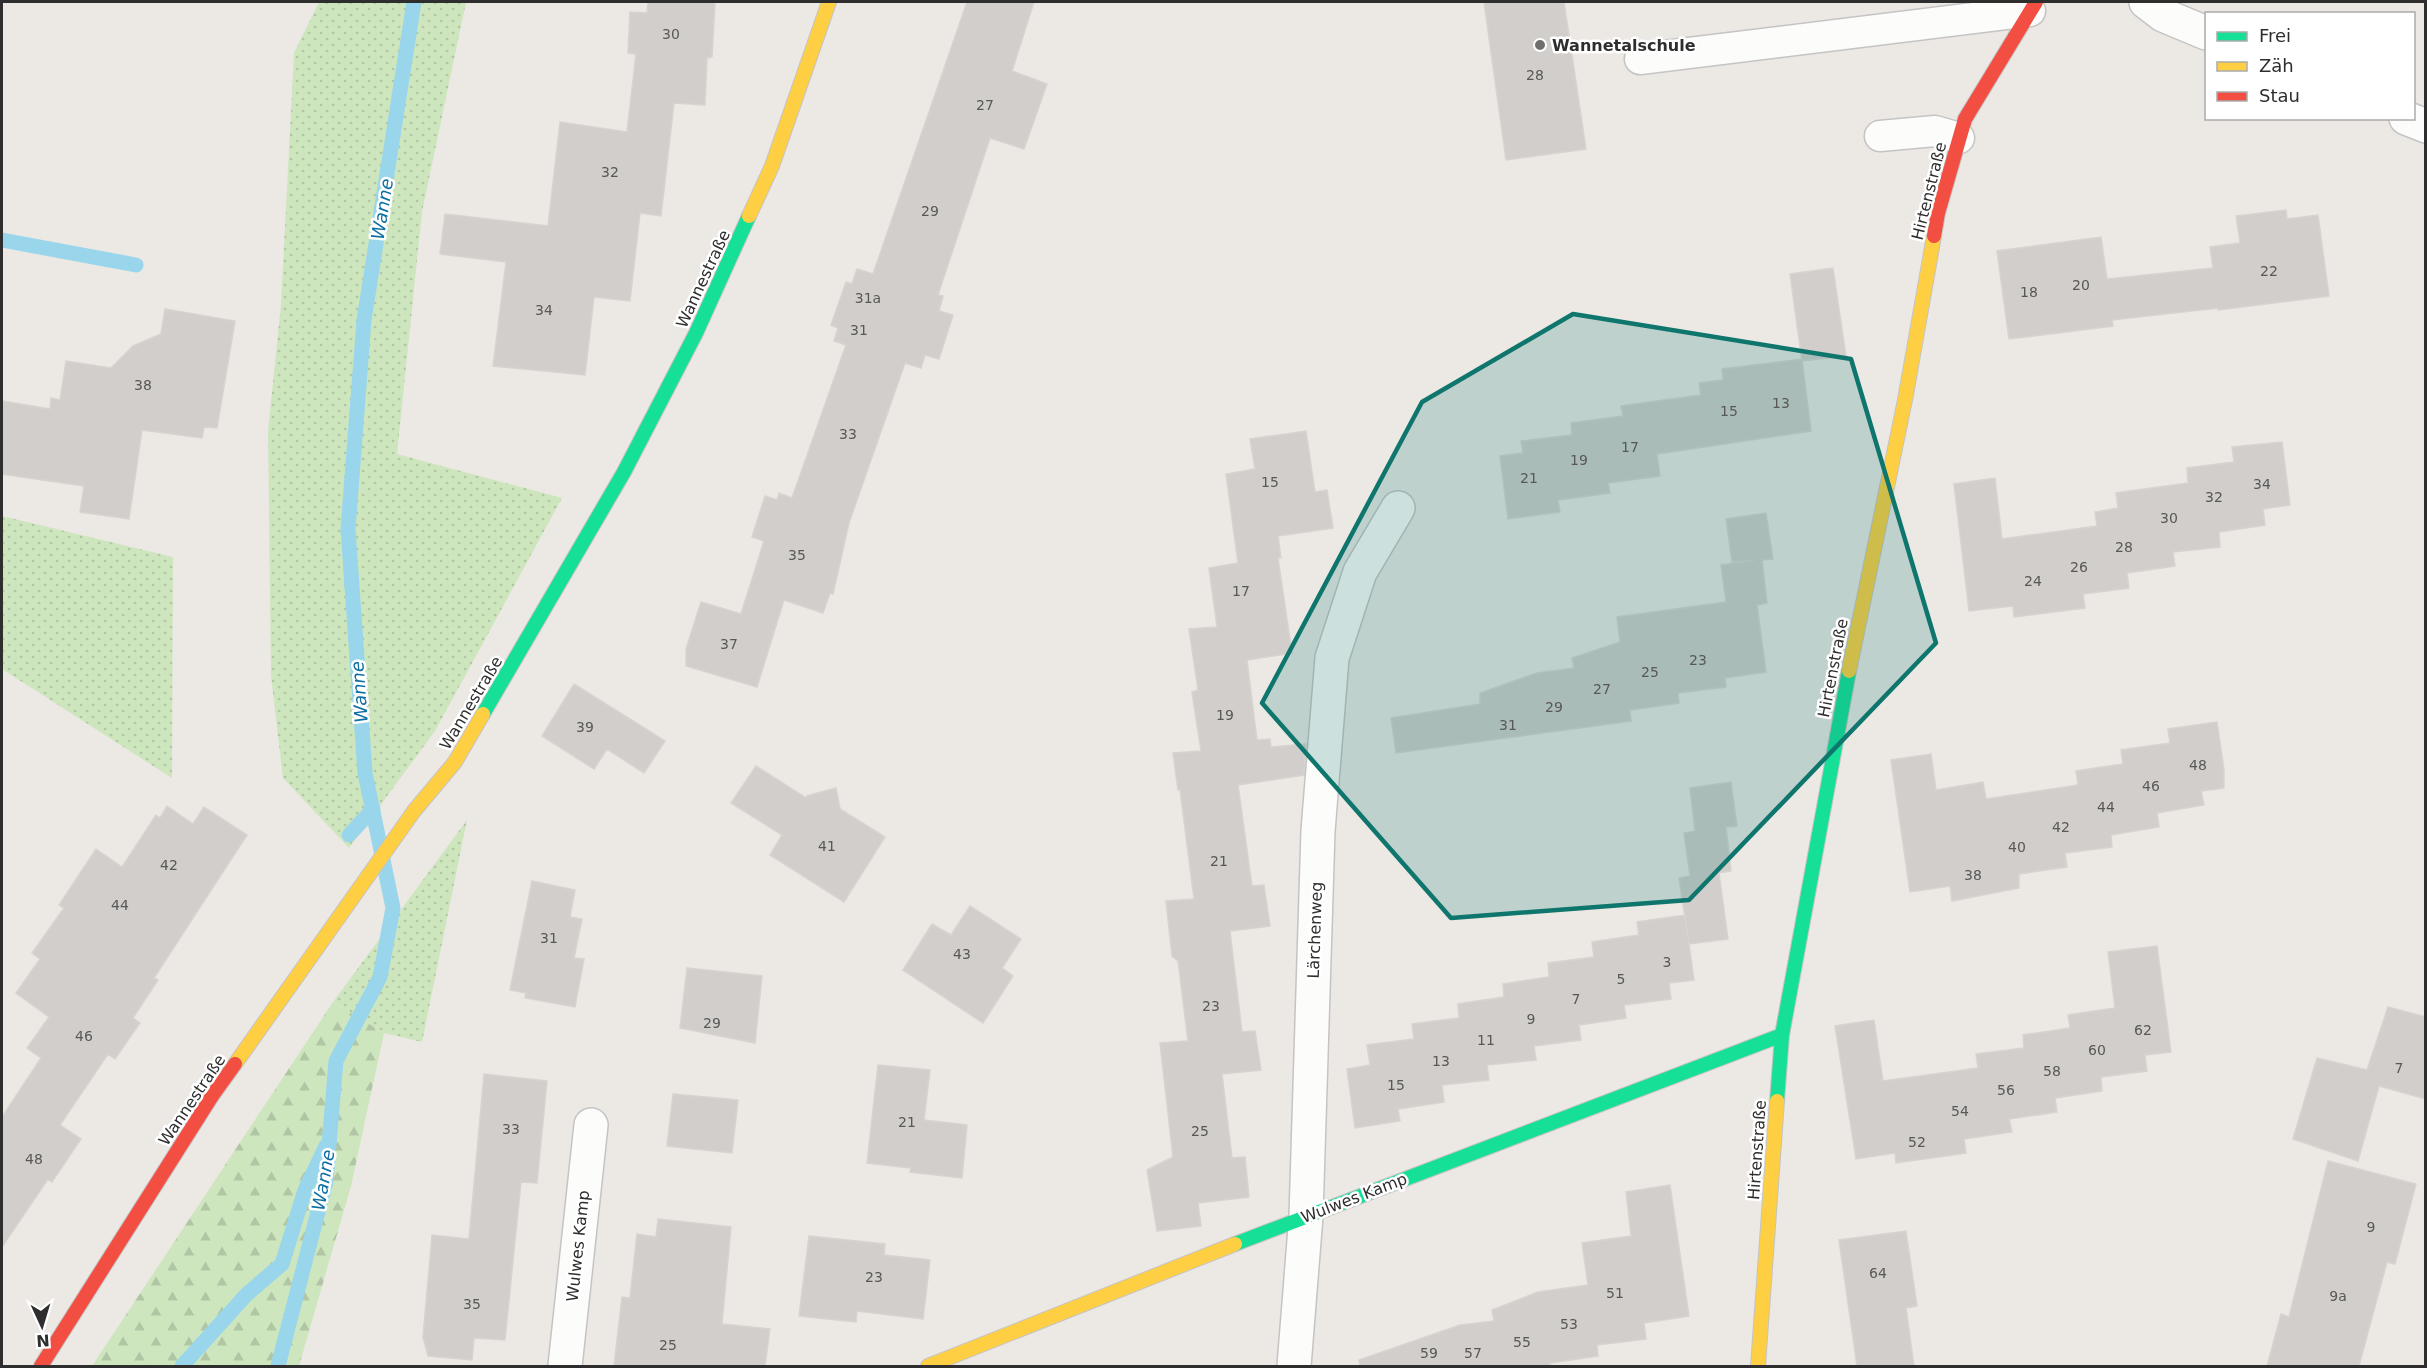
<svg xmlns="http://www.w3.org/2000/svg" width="2427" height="1368" font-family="'DejaVu Sans',sans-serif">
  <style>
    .grass { fill: url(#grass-dots) }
    .forest { fill: url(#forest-firs) }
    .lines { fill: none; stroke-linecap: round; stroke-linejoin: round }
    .stream { stroke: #99d6ec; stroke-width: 15 }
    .building { fill: #d1cecb; stroke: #d7d4d0; stroke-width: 1.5 }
    .lane-casing { stroke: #c5c4c5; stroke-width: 33 }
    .street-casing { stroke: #c5c4c5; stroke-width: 36 }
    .fast-casing { stroke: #c5c4c5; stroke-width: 16 }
    .slow-casing { stroke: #c5c4c5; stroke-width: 16 }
    .jam-casing { stroke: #c5c4c5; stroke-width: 16 }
    .lane { stroke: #fcfcfb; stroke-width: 30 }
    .street { stroke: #fcfcfb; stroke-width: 33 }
    .fast { stroke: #16e098; stroke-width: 14 }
    .slow { stroke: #ffcf43; stroke-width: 14 }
    .jam { stroke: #f24e42; stroke-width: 14 }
    .marked { fill: #0f766e; fill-opacity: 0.2; stroke: #0f766e; stroke-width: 4.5; stroke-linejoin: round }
    .poi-dot { fill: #706f6e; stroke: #fff; stroke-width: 2 }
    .labels { text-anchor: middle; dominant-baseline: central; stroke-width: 5; stroke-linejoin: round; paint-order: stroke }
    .number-label { font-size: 14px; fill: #585857 }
    .poi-label { font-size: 16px; font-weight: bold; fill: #2e2e2e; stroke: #fff; text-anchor: start }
    .street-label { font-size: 16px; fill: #2e2e2e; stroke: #fff }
    .water-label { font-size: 18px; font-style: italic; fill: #0d6fa3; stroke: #fff }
  </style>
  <defs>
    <pattern id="grass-dots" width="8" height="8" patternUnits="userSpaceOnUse" patternTransform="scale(1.5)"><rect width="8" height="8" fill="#cee6be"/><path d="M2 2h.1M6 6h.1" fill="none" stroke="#b1c6a4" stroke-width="1.8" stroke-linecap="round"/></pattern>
    <pattern id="forest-firs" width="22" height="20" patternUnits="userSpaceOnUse" patternTransform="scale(1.5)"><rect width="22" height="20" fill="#cee6be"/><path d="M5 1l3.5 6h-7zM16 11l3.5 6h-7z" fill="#b1c6a4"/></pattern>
  </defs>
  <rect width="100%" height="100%" fill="#ece8e4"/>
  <path class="grass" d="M 319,2 L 466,2 L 422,212 L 397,454 L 562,498 L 435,731 L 349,848 L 283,778 L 271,676 L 268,431 L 281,304 L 294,53 Z
    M 2,516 L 173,557 L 172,778 L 2,669 Z
    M 467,820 L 422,1042 L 384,1033 L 333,1002 Z"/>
  <path class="forest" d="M 333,1002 L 384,1033 L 351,1186 L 299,1366 L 92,1366 Z"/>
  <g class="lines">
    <path class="stream" d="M 2,240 L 136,265
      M 349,835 L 373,809
      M 182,1366 L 247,1294 L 282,1264 L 305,1190 L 326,1146
      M 278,1366 L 326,1181 L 336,1061 L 380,977 L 393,908 L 365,773 L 348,529 L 364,320 L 414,2"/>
  </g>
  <path class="building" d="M 648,2 L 715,2 L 712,57 L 707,58 L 705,105 L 674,103 L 661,216 L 640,213 L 630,301 L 594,297 L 585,375 L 493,366 L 506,262 L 440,254 L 445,214 L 548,226 L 560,122 L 627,132 L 636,54 L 628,53 L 630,12 L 647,13 Z
    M 967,2 L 1034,2 L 1012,71 L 1047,84 L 1024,149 L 990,138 L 938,295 L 943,296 L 939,311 L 953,315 L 939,359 L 925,355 L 921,368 L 905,363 L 849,523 L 833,594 L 830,593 L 823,613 L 784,600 L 757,687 L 686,666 L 686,649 L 701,602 L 741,614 L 764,541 L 752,537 L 765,496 L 777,500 L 779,493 L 792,498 L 846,345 L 834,341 L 838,328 L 831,325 L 846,282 L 852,284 L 857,269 L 873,274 Z
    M 1484,2 L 1564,2 L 1586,149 L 1506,160 Z
    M 2286,210 L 2287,219 L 2318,215 L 2329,296 L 2218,310 L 2218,308 L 2112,320 L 2113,326 L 2009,339 L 1997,251 L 2101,237 L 2107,279 L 2213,268 L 2210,247 L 2240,243 L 2236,216 Z
    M 1833,268 L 1846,356 L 1802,361 L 1790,274 Z
    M 165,309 L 235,321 L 217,428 L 204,427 L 202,438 L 142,430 L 129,519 L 80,512 L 84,486 L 2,474 L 2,401 L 50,409 L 51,398 L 60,400 L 66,361 L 111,368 L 133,346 L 161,334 Z
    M 1802,359 L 1811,431 L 1657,454 L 1660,476 L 1608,483 L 1610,493 L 1558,500 L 1560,512 L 1508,519 L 1500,456 L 1523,453 L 1521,441 L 1572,435 L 1571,423 L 1623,416 L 1621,406 L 1701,395 L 1699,383 L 1723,380 L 1722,369 Z
    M 1306,431 L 1315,492 L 1327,490 L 1333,528 L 1278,536 L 1281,558 L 1278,558 L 1292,653 L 1247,660 L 1257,740 L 1270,739 L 1271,747 L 1306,744 L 1304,775 L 1238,785 L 1252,886 L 1264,885 L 1270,926 L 1230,931 L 1242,1032 L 1255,1031 L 1261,1070 L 1222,1074 L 1232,1158 L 1245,1157 L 1249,1197 L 1198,1203 L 1201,1226 L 1157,1231 L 1147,1170 L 1173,1157 L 1160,1043 L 1188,1041 L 1178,961 L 1172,956 L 1166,901 L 1194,899 L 1180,790 L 1178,790 L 1173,753 L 1201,751 L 1192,692 L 1198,690 L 1189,629 L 1217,627 L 1209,568 L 1238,563 L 1226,474 L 1255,469 L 1250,439 Z
    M 2282,442 L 2290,505 L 2263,509 L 2265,525 L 2219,532 L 2220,547 L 2173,552 L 2175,566 L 2127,573 L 2129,588 L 2083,594 L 2085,608 L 2014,617 L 2013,606 L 1969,611 L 1954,484 L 1995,478 L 2002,539 L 2097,526 L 2095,512 L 2118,508 L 2116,493 L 2188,483 L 2187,468 L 2234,462 L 2232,447 Z
    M 1766,513 L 1773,559 L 1762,560 L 1767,603 L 1757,605 L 1766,672 L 1725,678 L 1726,687 L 1678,693 L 1679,703 L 1630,710 L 1631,721 L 1396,753 L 1391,718 L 1480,704 L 1480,693 L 1537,673 L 1574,668 L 1572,658 L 1620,642 L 1617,617 L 1726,602 L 1721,565 L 1755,560 L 1732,562 L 1726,519 Z
    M 574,684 L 665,741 L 644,773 L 607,749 L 594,769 L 542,736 Z
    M 2217,722 L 2224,770 L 2224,788 L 2201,791 L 2204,805 L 2157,813 L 2159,827 L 2111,835 L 2112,847 L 2065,853 L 2067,867 L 2019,874 L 2019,888 L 1952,901 L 1950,886 L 1910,892 L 1891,760 L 1931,754 L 1936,790 L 1983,782 L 1986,799 L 2078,785 L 2076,771 L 2123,764 L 2121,750 L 2170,743 L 2168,729 Z
    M 756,766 L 806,798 L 807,796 L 836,788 L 840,809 L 885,837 L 844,902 L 770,855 L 782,835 L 731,803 Z
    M 1731,782 L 1737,826 L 1726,827 L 1731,871 L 1719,873 L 1728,939 L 1689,944 L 1679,878 L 1690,876 L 1684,833 L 1695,831 L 1690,788 Z
    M 167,806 L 193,824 L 204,807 L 247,835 L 154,978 L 158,980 L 133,1018 L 140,1023 L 115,1059 L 108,1054 L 60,1125 L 81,1139 L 52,1182 L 48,1179 L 2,1247 L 2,1117 L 41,1058 L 27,1048 L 49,1017 L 16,993 L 40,959 L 32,953 L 64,908 L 59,905 L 96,849 L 122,867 L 156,815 L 160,818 Z
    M 532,881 L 575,890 L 570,917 L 582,919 L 574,958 L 584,959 L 575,1007 L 525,998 L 526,993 L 510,990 Z
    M 970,906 L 1021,939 L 1002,968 L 1013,976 L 983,1023 L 903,970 L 932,924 L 951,935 Z
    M 1685,915 L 1694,980 L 1669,983 L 1671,999 L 1624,1005 L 1626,1018 L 1579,1025 L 1581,1040 L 1534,1046 L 1536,1060 L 1487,1065 L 1489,1080 L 1442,1085 L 1444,1102 L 1398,1109 L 1400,1121 L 1355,1128 L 1347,1069 L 1370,1065 L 1367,1045 L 1414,1039 L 1412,1024 L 1459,1018 L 1458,1004 L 1504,997 L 1503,984 L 1549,977 L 1548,963 L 1594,957 L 1592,942 L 1639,935 L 1637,922 Z
    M 2157,946 L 2171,1052 L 2145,1055 L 2147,1071 L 2101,1077 L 2102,1091 L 2055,1098 L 2057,1112 L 2009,1119 L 2012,1132 L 1964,1139 L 1966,1153 L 1896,1163 L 1895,1153 L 1856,1159 L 1835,1026 L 1874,1020 L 1883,1081 L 1978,1068 L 1976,1054 L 2024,1048 L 2023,1035 L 2070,1028 L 2068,1015 L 2115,1008 L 2108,952 Z
    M 687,968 L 762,976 L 755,1043 L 680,1028 Z
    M 2388,1007 L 2426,1017 L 2426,1099 L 2379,1086 L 2358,1161 L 2293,1139 L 2317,1058 L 2367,1070 Z
    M 878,1065 L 930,1070 L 924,1120 L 967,1125 L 962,1178 L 910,1172 L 911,1168 L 867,1163 Z
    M 484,1074 L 547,1081 L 537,1183 L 521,1182 L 505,1340 L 474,1338 L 472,1360 L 428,1356 L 423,1337 L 432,1235 L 469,1239 Z
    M 673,1094 L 738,1100 L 732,1153 L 667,1146 Z
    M 2328,1161 L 2416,1184 L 2395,1264 L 2387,1262 L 2359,1366 L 2267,1366 L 2281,1314 L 2289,1317 Z
    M 1670,1185 L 1689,1316 L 1644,1323 L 1646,1339 L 1597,1345 L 1598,1356 L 1550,1363 L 1551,1366 L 1360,1366 L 1359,1360 L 1460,1325 L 1494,1321 L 1492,1310 L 1538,1292 L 1588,1285 L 1582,1243 L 1631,1236 L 1626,1192 Z
    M 658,1219 L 731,1227 L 722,1324 L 770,1329 L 765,1366 L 614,1366 L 622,1297 L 630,1298 L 637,1234 L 656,1237 Z
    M 1906,1231 L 1917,1306 L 1906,1308 L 1914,1366 L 1857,1366 L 1839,1240 Z
    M 809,1236 L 885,1244 L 884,1255 L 930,1260 L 923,1319 L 857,1311 L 856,1322 L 799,1316 Z"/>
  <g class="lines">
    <g class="lane-casing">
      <path id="lane" d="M 1640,59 L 2030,11
        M 1880,136 L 1935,131 L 1959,138"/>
    </g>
    <g class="street-casing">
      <path id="street" d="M 2146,2 L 2163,15 L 2206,33
        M 2406,118 L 2426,126
        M 565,1366 L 591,1125
        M 1294,1366 L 1306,1216 L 1318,831 L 1332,658 L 1360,572 L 1398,508"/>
    </g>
    <g class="fast-casing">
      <path id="fast" d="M 483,714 L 624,472 L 696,333 L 749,216
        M 1777,1101 L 1782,1035 L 1849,671
        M 1235,1244 L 1782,1035"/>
    </g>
    <g class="slow-casing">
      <path id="slow" d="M 749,216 L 772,166 L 829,2
        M 1849,671 L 1905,400 L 1934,236
        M 235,1064 L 414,811 L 455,762 L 483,714
        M 928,1366 L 1235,1244
        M 1758,1366 L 1777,1101"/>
    </g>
    <g class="jam-casing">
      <path id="jam" d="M 1934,236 L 1938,213 L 1965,119 L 2036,2
        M 41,1366 L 212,1096 L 235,1064"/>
    </g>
    <use href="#lane" class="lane"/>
    <use href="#street" class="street"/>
    <use href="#fast" class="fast"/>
    <use href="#slow" class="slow"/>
    <use href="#jam" class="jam"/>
  </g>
  <path class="marked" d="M 1573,314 L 1851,359 L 1936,643 L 1689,900 L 1451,918 L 1262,703 L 1422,402 Z"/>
  <circle class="poi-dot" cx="1540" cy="45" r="6"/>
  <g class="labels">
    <g class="number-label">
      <text x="671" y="34">30</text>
      <text x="1535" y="75">28</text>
      <text x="985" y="105">27</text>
      <text x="610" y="172">32</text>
      <text x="930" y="211">29</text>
      <text x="2269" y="271">22</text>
      <text x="2081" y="285">20</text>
      <text x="2029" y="292">18</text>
      <text x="868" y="298">31a</text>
      <text x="544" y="310">34</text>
      <text x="859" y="330">31</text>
      <text x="143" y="385">38</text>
      <text x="1781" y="403">13</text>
      <text x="1729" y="411">15</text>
      <text x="848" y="434">33</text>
      <text x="1630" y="447">17</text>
      <text x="1579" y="460">19</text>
      <text x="1529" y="478">21</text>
      <text x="1270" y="482">15</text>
      <text x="2262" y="484">34</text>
      <text x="2214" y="497">32</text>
      <text x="2169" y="518">30</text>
      <text x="2124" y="547">28</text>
      <text x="797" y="555">35</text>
      <text x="2079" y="567">26</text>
      <text x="2033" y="581">24</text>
      <text x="1241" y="591">17</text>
      <text x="729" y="644">37</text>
      <text x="1698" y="660">23</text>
      <text x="1650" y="672">25</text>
      <text x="1602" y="689">27</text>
      <text x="1554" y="707">29</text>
      <text x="1225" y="715">19</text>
      <text x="1508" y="725">31</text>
      <text x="585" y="727">39</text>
      <text x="2198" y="765">48</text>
      <text x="2151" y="786">46</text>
      <text x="2106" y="807">44</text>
      <text x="2061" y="827">42</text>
      <text x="827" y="846">41</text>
      <text x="2017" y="847">40</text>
      <text x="1219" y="861">21</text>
      <text x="169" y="865">42</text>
      <text x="1973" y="875">38</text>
      <text x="120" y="905">44</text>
      <text x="549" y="938">31</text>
      <text x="962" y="954">43</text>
      <text x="1667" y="962">3</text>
      <text x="1621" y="979">5</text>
      <text x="1576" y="999">7</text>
      <text x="1211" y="1006">23</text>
      <text x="1531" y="1019">9</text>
      <text x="712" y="1023">29</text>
      <text x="2143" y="1030">62</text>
      <text x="84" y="1036">46</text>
      <text x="1486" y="1040">11</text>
      <text x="2097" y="1050">60</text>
      <text x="1441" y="1061">13</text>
      <text x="2399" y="1068">7</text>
      <text x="2052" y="1071">58</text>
      <text x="1396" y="1085">15</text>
      <text x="2006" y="1090">56</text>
      <text x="1960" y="1111">54</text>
      <text x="907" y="1122">21</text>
      <text x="511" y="1129">33</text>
      <text x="1200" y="1131">25</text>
      <text x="1917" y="1142">52</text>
      <text x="34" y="1159">48</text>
      <text x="2371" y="1227">9</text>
      <text x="1878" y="1273">64</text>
      <text x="874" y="1277">23</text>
      <text x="1615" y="1293">51</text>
      <text x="2338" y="1296">9a</text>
      <text x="472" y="1304">35</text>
      <text x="1569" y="1324">53</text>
      <text x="1522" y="1342">55</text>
      <text x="668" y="1345">25</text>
      <text x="1429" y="1353">59</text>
      <text x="1473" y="1353">57</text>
    </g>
    <g class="poi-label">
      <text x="1552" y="45">Wannetalschule</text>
    </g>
    <g class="street-label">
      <text transform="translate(1929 191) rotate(-76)">Hirtenstraße</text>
      <text transform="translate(703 279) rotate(-65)">Wannestraße</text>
      <text transform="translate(1833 668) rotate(-79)">Hirtenstraße</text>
      <text transform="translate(471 703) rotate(-59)">Wannestraße</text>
      <text transform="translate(1315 930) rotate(-88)">Lärchenweg</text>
      <text transform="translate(192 1100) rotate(-56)">Wannestraße</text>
      <text transform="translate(1757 1150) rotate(-86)">Hirtenstraße</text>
      <text transform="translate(1354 1198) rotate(-21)">Wulwes Kamp</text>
      <text transform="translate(578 1246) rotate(-84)">Wulwes Kamp</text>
    </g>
    <g class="water-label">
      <text transform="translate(382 209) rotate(-81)">Wanne</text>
      <text transform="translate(359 692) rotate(-94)">Wanne</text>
      <text transform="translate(323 1180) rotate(-80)">Wanne</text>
    </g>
  </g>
  <rect width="2427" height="1368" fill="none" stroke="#2e2e2e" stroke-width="6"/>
  <rect x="2205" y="12" width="210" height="108" fill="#ffffff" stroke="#ababab" stroke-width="1.5"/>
  <rect x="2217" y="32" width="30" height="9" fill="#16e098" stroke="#ababab" stroke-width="1.5"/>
  <text x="2259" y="42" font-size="18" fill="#2e2e2e">Frei</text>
  <rect x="2217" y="62" width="30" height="9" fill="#ffcf43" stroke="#ababab" stroke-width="1.5"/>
  <text x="2259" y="72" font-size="18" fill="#2e2e2e">Zäh</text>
  <rect x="2217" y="92" width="30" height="9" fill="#f24e42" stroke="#ababab" stroke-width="1.5"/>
  <text x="2259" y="102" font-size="18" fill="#2e2e2e">Stau</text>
  <g transform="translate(42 1326) rotate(176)" stroke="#ffffff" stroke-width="4.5" paint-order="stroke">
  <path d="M0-4.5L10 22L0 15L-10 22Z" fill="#2e2e2e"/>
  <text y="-9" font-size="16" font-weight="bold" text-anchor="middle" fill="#2e2e2e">N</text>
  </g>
</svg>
